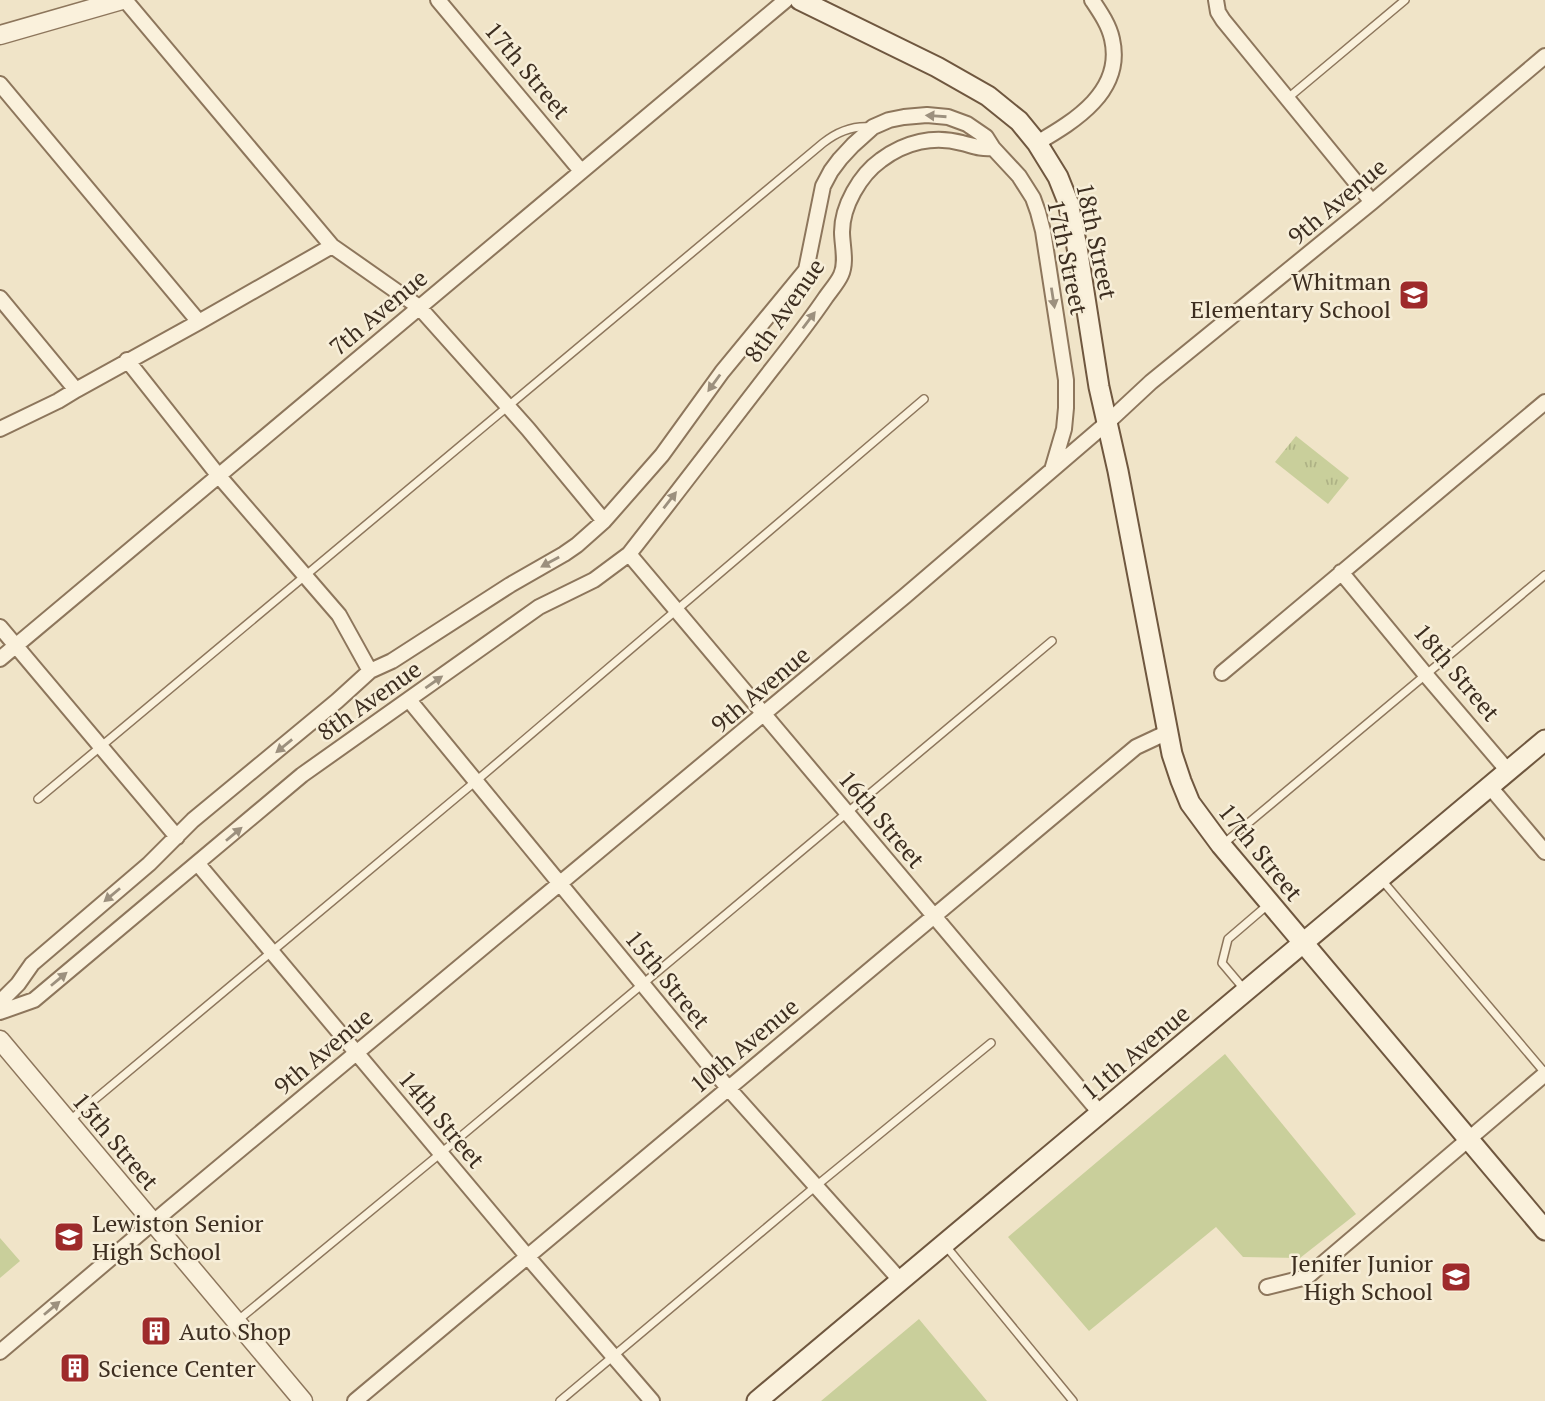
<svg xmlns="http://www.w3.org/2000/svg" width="1545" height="1401" font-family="'PT Serif',serif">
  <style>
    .grass { fill: url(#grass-tufts) }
    .garden { fill: #c9cf9b }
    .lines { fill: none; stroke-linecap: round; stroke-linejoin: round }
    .service-casing { stroke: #8d765c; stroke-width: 10 }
    .minor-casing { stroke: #8d765c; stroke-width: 18 }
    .tertiary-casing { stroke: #8d765c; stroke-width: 21 }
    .secondary-casing { stroke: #6f573f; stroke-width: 23 }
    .service { stroke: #faf1dc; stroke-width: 7 }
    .minor { stroke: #faf1dc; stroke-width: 14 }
    .tertiary { stroke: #faf1dc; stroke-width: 18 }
    .secondary { stroke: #faf1dc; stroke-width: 19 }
    .oneway { fill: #9c907e }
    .labels { text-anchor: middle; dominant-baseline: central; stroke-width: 5; stroke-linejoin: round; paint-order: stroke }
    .street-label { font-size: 24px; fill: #3d2e20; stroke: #f7eed8 }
    .poi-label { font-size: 24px; fill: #3d2e20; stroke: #f7eed8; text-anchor: start }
  </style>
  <defs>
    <pattern id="grass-tufts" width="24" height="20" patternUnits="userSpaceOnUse" patternTransform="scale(1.75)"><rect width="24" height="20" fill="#c9cf9b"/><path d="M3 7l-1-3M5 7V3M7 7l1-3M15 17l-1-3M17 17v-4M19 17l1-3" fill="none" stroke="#aeb285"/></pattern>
  </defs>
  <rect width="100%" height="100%" fill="#f0e4c8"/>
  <path class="grass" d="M 1296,436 L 1349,478 L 1328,504 L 1275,462 Z"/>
  <path class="garden" d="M 1225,1054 L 1356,1214 L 1300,1258 L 1243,1257 L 1216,1227 L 1089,1331 L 1008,1237 Z
    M 0,1238 L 20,1261 L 0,1278 Z
    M 919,1319 L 987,1401 L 821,1401 Z"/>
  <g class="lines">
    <g class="service-casing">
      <path id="service" d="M 1288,98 L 1405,0
        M 38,799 L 823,143 C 838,131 853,125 872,127
        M 1222,845 L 1545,575
        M 1381,879 L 1545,1073
        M 1244,989 L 1222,963 L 1228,939 L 1270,903
        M 69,1121 L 476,781 L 924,399
        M 945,1245 L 1073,1401
        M 237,1321 L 441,1153 L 1052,641
        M 560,1401 L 816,1186 L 991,1043"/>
    </g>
    <g class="minor-casing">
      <path id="minor" d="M 125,0 L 332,246 L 419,307 L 528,429 L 604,521
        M 438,0 L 581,171
        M 1216,0 L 1218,12 L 1223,20 L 1372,202
        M 0,84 L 199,322
        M 1037,143 C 1075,121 1124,91 1112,39 C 1109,25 1100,12 1092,0
        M 0,298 L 76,390
        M 127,360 L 218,475 L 339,615 L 370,671
        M 0,429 L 58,401 L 76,390 L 199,322 L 332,246
        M 629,554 L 1100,1113
        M 1341,572 L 1426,675 L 1508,771
        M 0,627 L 177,837
        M 0,659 L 786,0
        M 1222,673 L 1545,402
        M 409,700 L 728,1088 L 901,1281
        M 1490,787 L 1545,852
        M 198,864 L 527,1256 L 652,1401
        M 0,1002 L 18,984 L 32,964 L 149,864 L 193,820 L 337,701 L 370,671 L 392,661 L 510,585 L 564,554 L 577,545 L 604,521 L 662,455 L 722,372 L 806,270 L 823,186 L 831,171 L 840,159 L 853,145 L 873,127 L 889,120 L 904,117 L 927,115 L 948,117 L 967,124 L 986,137 L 993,148 L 1019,176 L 1033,198 L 1038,212 L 1043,231 L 1066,380 L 1066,408 L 1064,429 L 1052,470
        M 0,1012 L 34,1000 L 302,775 L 539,607 L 594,580 L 629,554 C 677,493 724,431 772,369 C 791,345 809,322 826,297 C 831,290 838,282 841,275 C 847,262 842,245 842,232 C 842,206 860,175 881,160 C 905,142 934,135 962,143 C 974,146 979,149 993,148
        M 1267,1287 L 1307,1277 L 1545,1074
        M 0,1352 L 170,1208 L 905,596 L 1108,422 L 1151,382 L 1372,202 L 1545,56
        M 355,1401 L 1136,747 L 1168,732"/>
    </g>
    <g class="tertiary-casing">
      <path id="tertiary" d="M 0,35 L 122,0
        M 0,1040 L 303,1401"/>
    </g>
    <g class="secondary-casing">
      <path id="secondary" d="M 800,0 L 937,67 L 988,96 L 1019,121 L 1037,143 L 1058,177 L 1068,202 L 1077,247 L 1099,387 L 1118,471 L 1172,754 L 1181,781 L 1190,803 L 1221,845 L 1545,1230
        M 757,1401 L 1545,740"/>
    </g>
    <use href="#service" class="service"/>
    <use href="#minor" class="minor"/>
    <use href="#tertiary" class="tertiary"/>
    <use href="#secondary" class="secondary"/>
  </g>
  <defs><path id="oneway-solid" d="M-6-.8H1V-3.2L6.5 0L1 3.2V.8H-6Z" transform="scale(1.75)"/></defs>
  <g class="oneway">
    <use href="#oneway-solid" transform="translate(936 116) rotate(-176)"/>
    <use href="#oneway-solid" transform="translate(1053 298) rotate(81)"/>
    <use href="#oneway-solid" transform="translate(809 320) rotate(-53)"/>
    <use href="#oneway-solid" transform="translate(714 383) rotate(126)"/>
    <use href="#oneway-solid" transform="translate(670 500) rotate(-52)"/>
    <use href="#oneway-solid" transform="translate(550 562) rotate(151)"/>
    <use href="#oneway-solid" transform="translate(434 682) rotate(-35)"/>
    <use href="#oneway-solid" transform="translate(284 746) rotate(141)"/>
    <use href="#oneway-solid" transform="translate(234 834) rotate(-40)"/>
    <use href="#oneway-solid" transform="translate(112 895) rotate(140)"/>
    <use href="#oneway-solid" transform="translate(59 979) rotate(-40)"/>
    <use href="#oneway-solid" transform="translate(52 1308) rotate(-40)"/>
  </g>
  <defs>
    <g id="school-square" transform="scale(1.575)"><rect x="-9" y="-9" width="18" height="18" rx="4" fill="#9e2a2b" stroke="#f7eed8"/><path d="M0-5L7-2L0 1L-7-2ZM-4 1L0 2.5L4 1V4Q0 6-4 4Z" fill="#fff"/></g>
    <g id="building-square" transform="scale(1.575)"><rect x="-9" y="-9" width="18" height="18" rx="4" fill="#9e2a2b" stroke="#f7eed8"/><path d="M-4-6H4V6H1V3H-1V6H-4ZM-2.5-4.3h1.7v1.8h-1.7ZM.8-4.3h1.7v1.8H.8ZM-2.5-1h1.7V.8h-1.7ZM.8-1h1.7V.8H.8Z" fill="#fff"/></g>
  </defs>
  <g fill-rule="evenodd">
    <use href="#school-square" x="1414" y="295"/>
    <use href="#school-square" x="69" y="1237"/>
    <use href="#school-square" x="1456" y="1277"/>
    <use href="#building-square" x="156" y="1331"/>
    <use href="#building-square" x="75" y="1368"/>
  </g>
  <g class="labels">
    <g class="street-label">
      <text transform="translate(528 70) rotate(50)">17th Street</text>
      <text transform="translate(1337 201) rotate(-40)">9th Avenue</text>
      <text transform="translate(1097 241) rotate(78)">18th Street</text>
      <text transform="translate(1068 257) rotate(78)">17th Street</text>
      <text transform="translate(784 310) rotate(-55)">8th Avenue</text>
      <text transform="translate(378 312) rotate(-40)">7th Avenue</text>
      <text transform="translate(1457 672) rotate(50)">18th Street</text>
      <text transform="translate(760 689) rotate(-40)">9th Avenue</text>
      <text transform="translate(369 700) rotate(-35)">8th Avenue</text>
      <text transform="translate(882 819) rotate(50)">16th Street</text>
      <text transform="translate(1261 852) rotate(51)">17th Street</text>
      <text transform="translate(668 979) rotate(51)">15th Street</text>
      <text transform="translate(744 1045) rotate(-40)">10th Avenue</text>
      <text transform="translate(323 1051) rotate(-40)">9th Avenue</text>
      <text transform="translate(1135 1052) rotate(-40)">11th Avenue</text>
      <text transform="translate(442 1119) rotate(50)">14th Street</text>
      <text transform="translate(116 1141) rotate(50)">13th Street</text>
    </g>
    <g class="poi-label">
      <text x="1391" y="281" text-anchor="end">Whitman<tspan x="1391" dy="28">Elementary School</tspan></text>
      <text x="92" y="1223">Lewiston Senior<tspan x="92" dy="28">High School</tspan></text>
      <text x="1433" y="1263" text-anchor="end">Jenifer Junior<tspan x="1433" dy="28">High School</tspan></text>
      <text x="179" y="1331">Auto Shop</text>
      <text x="98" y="1368">Science Center</text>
    </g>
  </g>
</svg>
